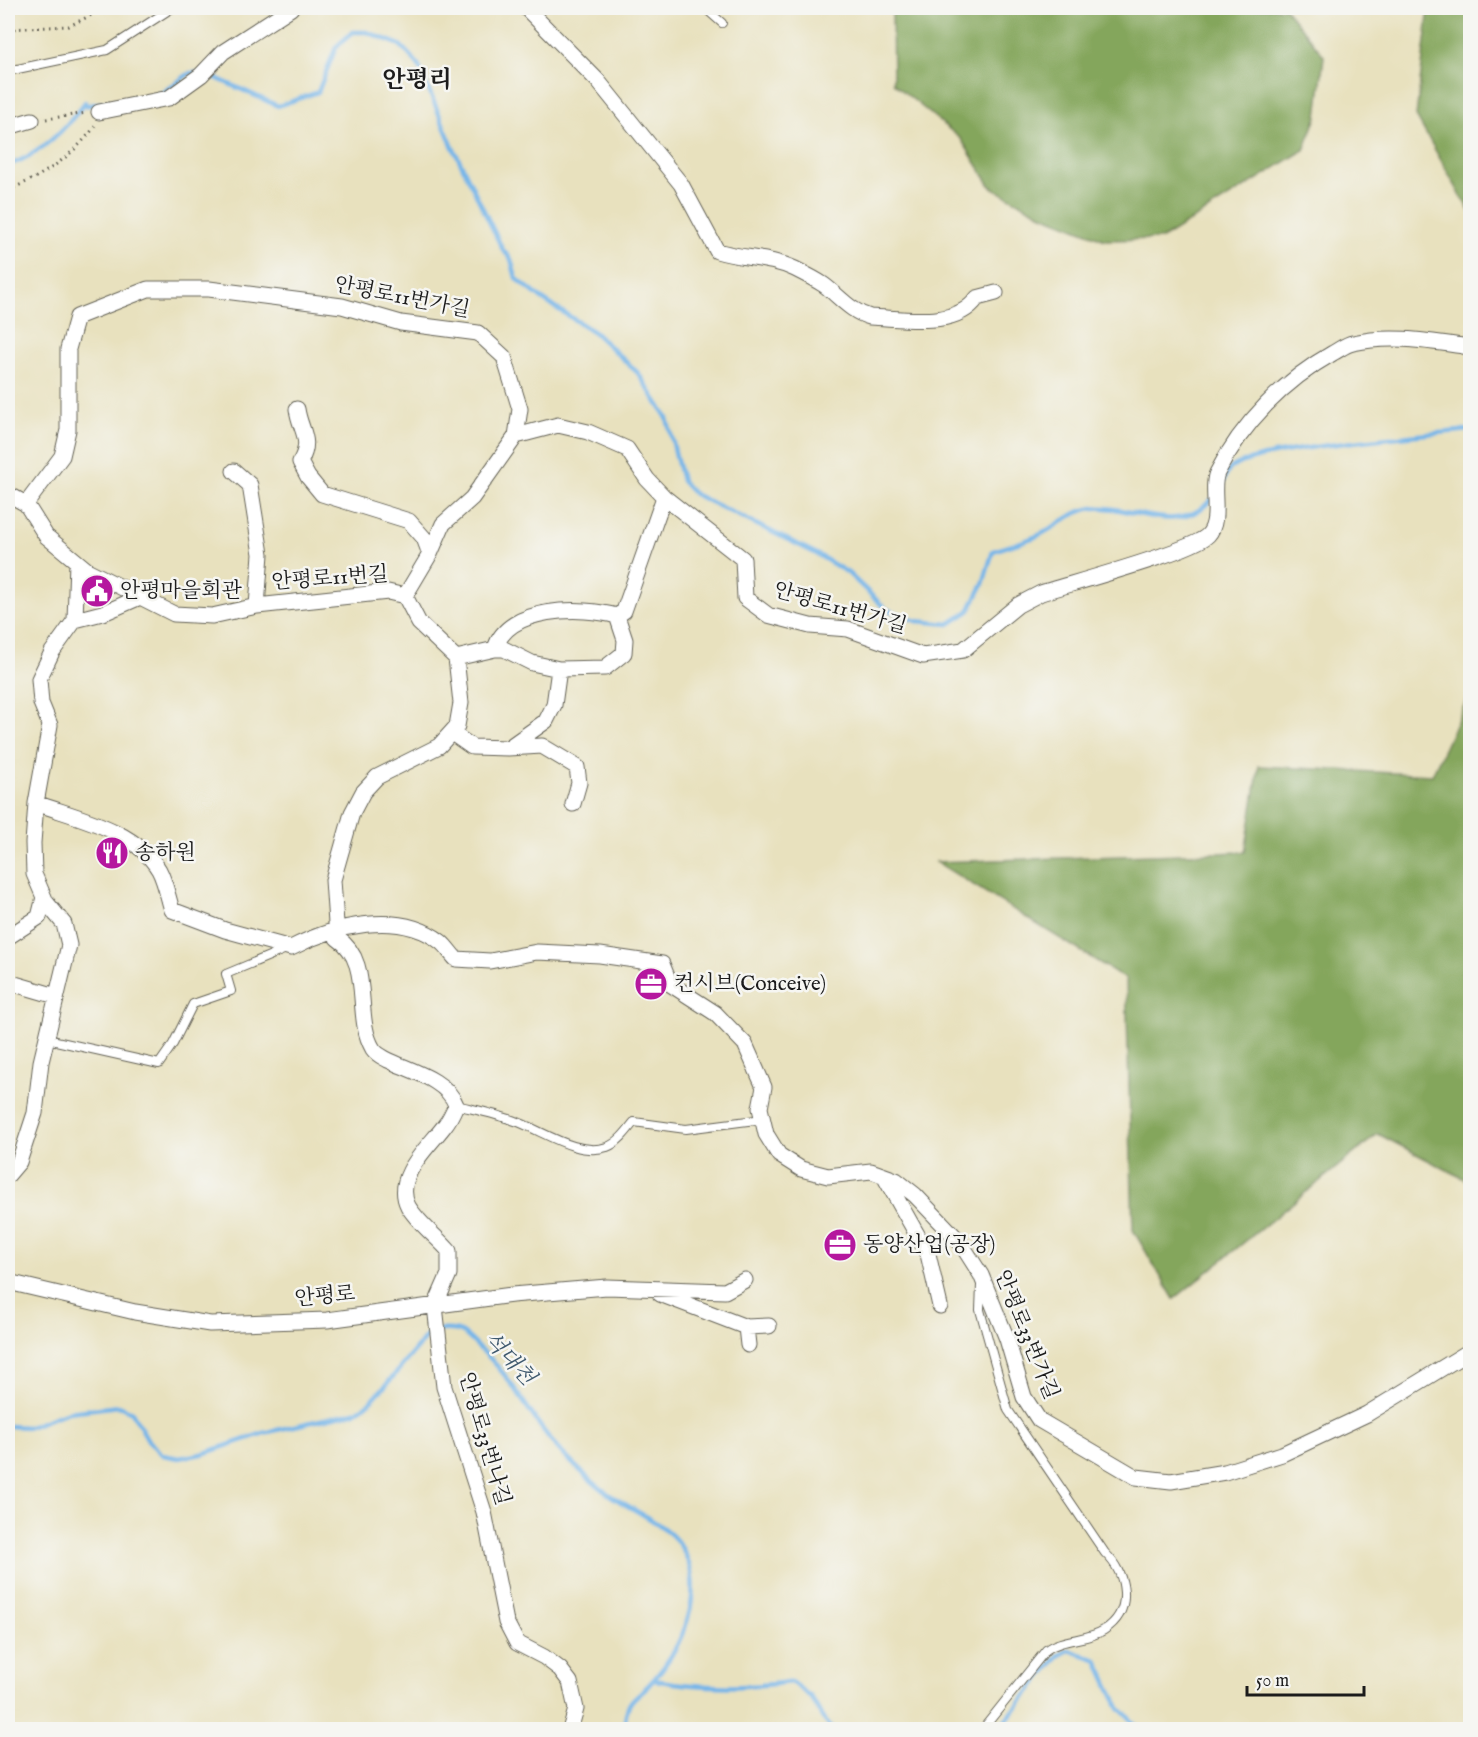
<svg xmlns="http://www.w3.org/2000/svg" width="1478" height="1737" font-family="'IM FELL English','Noto Serif KR',serif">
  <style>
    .forest { fill: #84a65b; stroke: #50613c; stroke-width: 1.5 }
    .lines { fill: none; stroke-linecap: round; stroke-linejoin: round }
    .stream { stroke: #74b5e9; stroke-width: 4.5 }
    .service-casing { stroke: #636155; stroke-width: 10 }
    .minor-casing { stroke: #636155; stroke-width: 17 }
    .path { stroke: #636155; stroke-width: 3; stroke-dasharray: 1.5 4.5; stroke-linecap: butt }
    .service { stroke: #fff; stroke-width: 8 }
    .minor { stroke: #fff; stroke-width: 15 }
    .tram { stroke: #1c1c1c; stroke-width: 1.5 }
    .labels { text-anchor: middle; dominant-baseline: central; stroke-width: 5; stroke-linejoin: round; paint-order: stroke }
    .street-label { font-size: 21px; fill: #1c1c1c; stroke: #f6f6f2 }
    .poi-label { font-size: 21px; fill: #1c1c1c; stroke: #f6f6f2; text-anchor: start }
    .water-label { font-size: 22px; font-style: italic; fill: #3f596e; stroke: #f6f6f2 }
    .quarter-label { font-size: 24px; font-weight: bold; fill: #1c1c1c; stroke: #f6f6f2 }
  </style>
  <rect width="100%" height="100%" fill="#f6f6f2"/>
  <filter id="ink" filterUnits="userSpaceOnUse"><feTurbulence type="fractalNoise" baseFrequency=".0167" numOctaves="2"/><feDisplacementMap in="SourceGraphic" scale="12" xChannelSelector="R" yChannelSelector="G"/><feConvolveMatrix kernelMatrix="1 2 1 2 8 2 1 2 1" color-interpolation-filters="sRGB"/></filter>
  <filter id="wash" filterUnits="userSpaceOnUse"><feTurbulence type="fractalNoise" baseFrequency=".008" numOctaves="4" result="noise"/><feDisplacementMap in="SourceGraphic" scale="24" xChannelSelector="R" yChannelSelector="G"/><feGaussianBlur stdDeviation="1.35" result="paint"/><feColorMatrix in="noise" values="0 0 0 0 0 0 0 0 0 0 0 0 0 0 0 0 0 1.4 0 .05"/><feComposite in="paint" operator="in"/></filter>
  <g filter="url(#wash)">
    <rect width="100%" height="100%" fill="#e8e1be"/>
    <path class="forest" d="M 892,8 L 1285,8 L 1324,56 L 1317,117 L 1304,150 L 1162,239 L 1105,240 L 1040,214 L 991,187 L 961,139 L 893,83 Z
      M 1429,8 L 1470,8 L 1470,212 L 1416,116 Z
      M 1470,693 L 1470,1182 L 1378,1134 L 1174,1299 L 1133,1230 L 1126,979 L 936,862 L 1245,852 L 1259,766 L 1432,775 Z"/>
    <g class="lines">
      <path class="stream" d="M 207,74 L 278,106 L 318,92 L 336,47 L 353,32 L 367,32 L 400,45 L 418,64 L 452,145 L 503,250 L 511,259 L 516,278 L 542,299 L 594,332 L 638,373 L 667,418 L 682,481 L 694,494 L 815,553 L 848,573 L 886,609 L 916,621 L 949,624 L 969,611 L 983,584 L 993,551 C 1006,547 1019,543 1032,538 C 1053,531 1071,510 1094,508 C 1134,505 1175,538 1211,500
        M 160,94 L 190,73 L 196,73
        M 82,106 L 113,102
        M 8,165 C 39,156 67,128 85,102
        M 1220,489 C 1223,483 1226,473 1230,469 C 1251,448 1432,434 1470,430
        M 8,1426 L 29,1427 L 68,1412 L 119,1406 L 132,1412 L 149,1442 L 163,1455 L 179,1458 L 202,1454 L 264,1433 L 355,1412 L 370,1402 L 386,1385 L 430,1332 C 440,1330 451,1328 461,1332 C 467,1335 473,1342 478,1347 C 516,1379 533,1426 569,1460 C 584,1474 600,1490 618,1500 C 653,1522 686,1532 692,1578 C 696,1614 677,1652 655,1678 C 636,1702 627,1692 624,1730
        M 654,1680 C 698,1688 746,1688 791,1682 L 811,1697 L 822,1717 L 833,1730
        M 998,1730 L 1058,1656 L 1069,1650 L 1097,1660 L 1119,1708 L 1141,1730"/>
    </g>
  </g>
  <g filter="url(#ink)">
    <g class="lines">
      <g class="service-casing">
        <path id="service" d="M 705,8 L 722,23
          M 8,71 L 107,50 L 172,8
          M 47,1039 L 159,1064 L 173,1044 L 193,1004 L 231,991 L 226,974 L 286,949
          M 456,1105 C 476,1110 496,1114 515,1121 C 542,1130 577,1157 607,1147 C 618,1143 627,1131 634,1122 L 686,1129 L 763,1119
          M 981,1285 L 980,1310 L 1008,1410 L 1105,1553 C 1127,1574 1134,1611 1104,1630 C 1087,1641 1062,1638 1046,1650 L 982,1730"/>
      </g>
      <g class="minor-casing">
        <path id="minor" d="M 526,8 L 598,81 L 681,184 L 717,251 C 743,259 770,257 795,269 C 805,274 815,279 824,285 C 839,296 851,312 870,317 C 903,318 956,329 977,298 L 996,293
          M 99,112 L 169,98 L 201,75 L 223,52 L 291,8
          M 8,127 L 32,120
          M 297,409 C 300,431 313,439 300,462 L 308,477 L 322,494 L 409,521 L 424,538 L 430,554
          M 516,436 L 558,425 L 588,432 L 627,449 L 647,479 L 664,497 L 743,559 L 745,598 L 768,615 L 810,626 L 848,629 L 923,656 L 963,650 L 1018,605 L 1041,593 C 1069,584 1193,551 1208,535 C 1222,520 1210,488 1217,473 C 1242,423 1285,380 1333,353 C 1339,350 1346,344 1353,343 C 1391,334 1433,342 1470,347
          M 234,471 L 250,485 L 261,554 L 257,606
          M 8,494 L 26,504 L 46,536 L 87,570 L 174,614 L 212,616 L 257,606 L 388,592 L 405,596 L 419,623 L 456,658 L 461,703 L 457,726 L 439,746 L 377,777 L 363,792 L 352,813 L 333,880 L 337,938 C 374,962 353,1016 373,1049 C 377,1055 383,1057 388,1060 C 411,1071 447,1080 456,1105 C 453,1112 450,1119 445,1125 C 430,1146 393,1176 408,1206 C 417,1222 437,1237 449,1251 L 449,1274 L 435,1306 L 444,1387 L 484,1512 L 506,1622 L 517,1643 L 544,1657 L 560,1669 L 570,1682 L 576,1709 L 570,1730
          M 26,504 L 62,456 L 68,430 L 68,349 L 77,317 L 148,289 L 209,289 L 342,306 L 401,323 L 478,333 L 504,357 L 520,409 L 516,436 L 472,498 L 443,524 L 430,554 L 405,596
          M 75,620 L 106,612 L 138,598
          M 495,649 L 504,649 L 532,663 L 559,669 L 605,668 L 624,653 L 625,640 L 617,616
          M 456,658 L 495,649 C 507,606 582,606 617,616 L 624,611 L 664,497
          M 452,733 L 472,747 L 508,748 L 546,721 L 554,705 L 559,669
          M 508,748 L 542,746 L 577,767 L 579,783 L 573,804
          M 36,803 C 77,818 135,829 159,870 C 165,881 168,897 172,910 L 225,930 L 291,948 C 333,926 399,909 441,942 C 447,947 451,954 456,959 L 490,961 L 537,952 L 600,955 L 662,964 L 670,984 L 715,1013 L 745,1044 L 764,1087 L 760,1108 L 766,1134 L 779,1155 L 801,1169 L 828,1176 L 871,1171 L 896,1180 L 915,1195 L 960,1242 L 981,1275 L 1007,1339 L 1024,1397 L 1039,1420 L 1136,1477 L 1171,1481 L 1225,1472 L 1282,1454 L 1367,1414 L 1470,1351
          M 8,937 L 39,917 L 44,897
          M 8,982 L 56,996
          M 8,1175 L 19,1162 L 35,1113 L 41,1062 L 69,945 L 64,924 L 46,902 L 34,874 L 33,843 L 36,803 L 50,725 L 41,703 L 39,679 L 52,652 L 75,620 L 77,562
          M 884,1176 L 928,1254 L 940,1306
          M 8,1282 L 135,1312 L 210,1324 L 327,1320 L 512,1295 L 607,1287 L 725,1291 L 745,1280
          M 660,1294 L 746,1327 L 748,1345
          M 746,1327 L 769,1326"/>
      </g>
      <path class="path" d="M 8,29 L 69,26 L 106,8
        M 46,119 L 87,113
        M 8,190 C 44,176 73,156 96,125"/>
      <use href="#service" class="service"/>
      <use href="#minor" class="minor"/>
      <path class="tram" d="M 8,10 L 10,8"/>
    </g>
  </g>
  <defs>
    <g id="civic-disc" transform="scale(1.725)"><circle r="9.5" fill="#b5179e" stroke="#f6f6f2"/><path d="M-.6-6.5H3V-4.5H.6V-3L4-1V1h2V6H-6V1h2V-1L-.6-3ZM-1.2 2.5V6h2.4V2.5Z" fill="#fff"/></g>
    <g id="restaurant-disc" transform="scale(1.725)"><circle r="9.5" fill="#b5179e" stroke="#f6f6f2"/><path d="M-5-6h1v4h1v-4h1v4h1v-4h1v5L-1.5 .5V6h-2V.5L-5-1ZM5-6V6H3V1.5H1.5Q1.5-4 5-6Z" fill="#fff"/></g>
    <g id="office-disc" transform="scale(1.725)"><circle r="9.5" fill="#b5179e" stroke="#f6f6f2"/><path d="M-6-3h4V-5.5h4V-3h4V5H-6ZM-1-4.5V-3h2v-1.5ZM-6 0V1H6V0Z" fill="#fff"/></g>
  </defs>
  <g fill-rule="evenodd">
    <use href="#civic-disc" x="97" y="591"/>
    <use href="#restaurant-disc" x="112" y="853"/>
    <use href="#office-disc" x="651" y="984"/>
    <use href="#office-disc" x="840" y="1245"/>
  </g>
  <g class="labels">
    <g class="street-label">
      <text transform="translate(402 298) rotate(11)">안평로11번가길</text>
      <text transform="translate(330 579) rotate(-4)">안평로11번길</text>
      <text transform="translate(840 609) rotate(16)">안평로11번가길</text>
      <text transform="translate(325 1297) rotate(-5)">안평로</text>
      <text transform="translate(1026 1335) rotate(68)">안평로33번가길</text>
      <text transform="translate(484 1439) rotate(74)">안평로33번나길</text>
    </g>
    <g class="poi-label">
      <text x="120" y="591">안평마을회관</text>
      <text x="135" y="853">송하원</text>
      <text x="674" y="984">컨시브(Conceive)</text>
      <text x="863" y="1245">동양산업(공장)</text>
    </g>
    <g class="water-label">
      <text transform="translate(509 1359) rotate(47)">석대천</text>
    </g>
    <g class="quarter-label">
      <text x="417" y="80">안평리</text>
    </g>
  </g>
  <rect width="1478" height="1737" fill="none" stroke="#f6f6f2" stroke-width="30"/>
  <path d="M1247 1686v9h117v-9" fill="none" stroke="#1c1c1c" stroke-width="3"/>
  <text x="1256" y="1686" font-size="18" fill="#1c1c1c" stroke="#f6f6f2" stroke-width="4.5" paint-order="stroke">50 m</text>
</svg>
